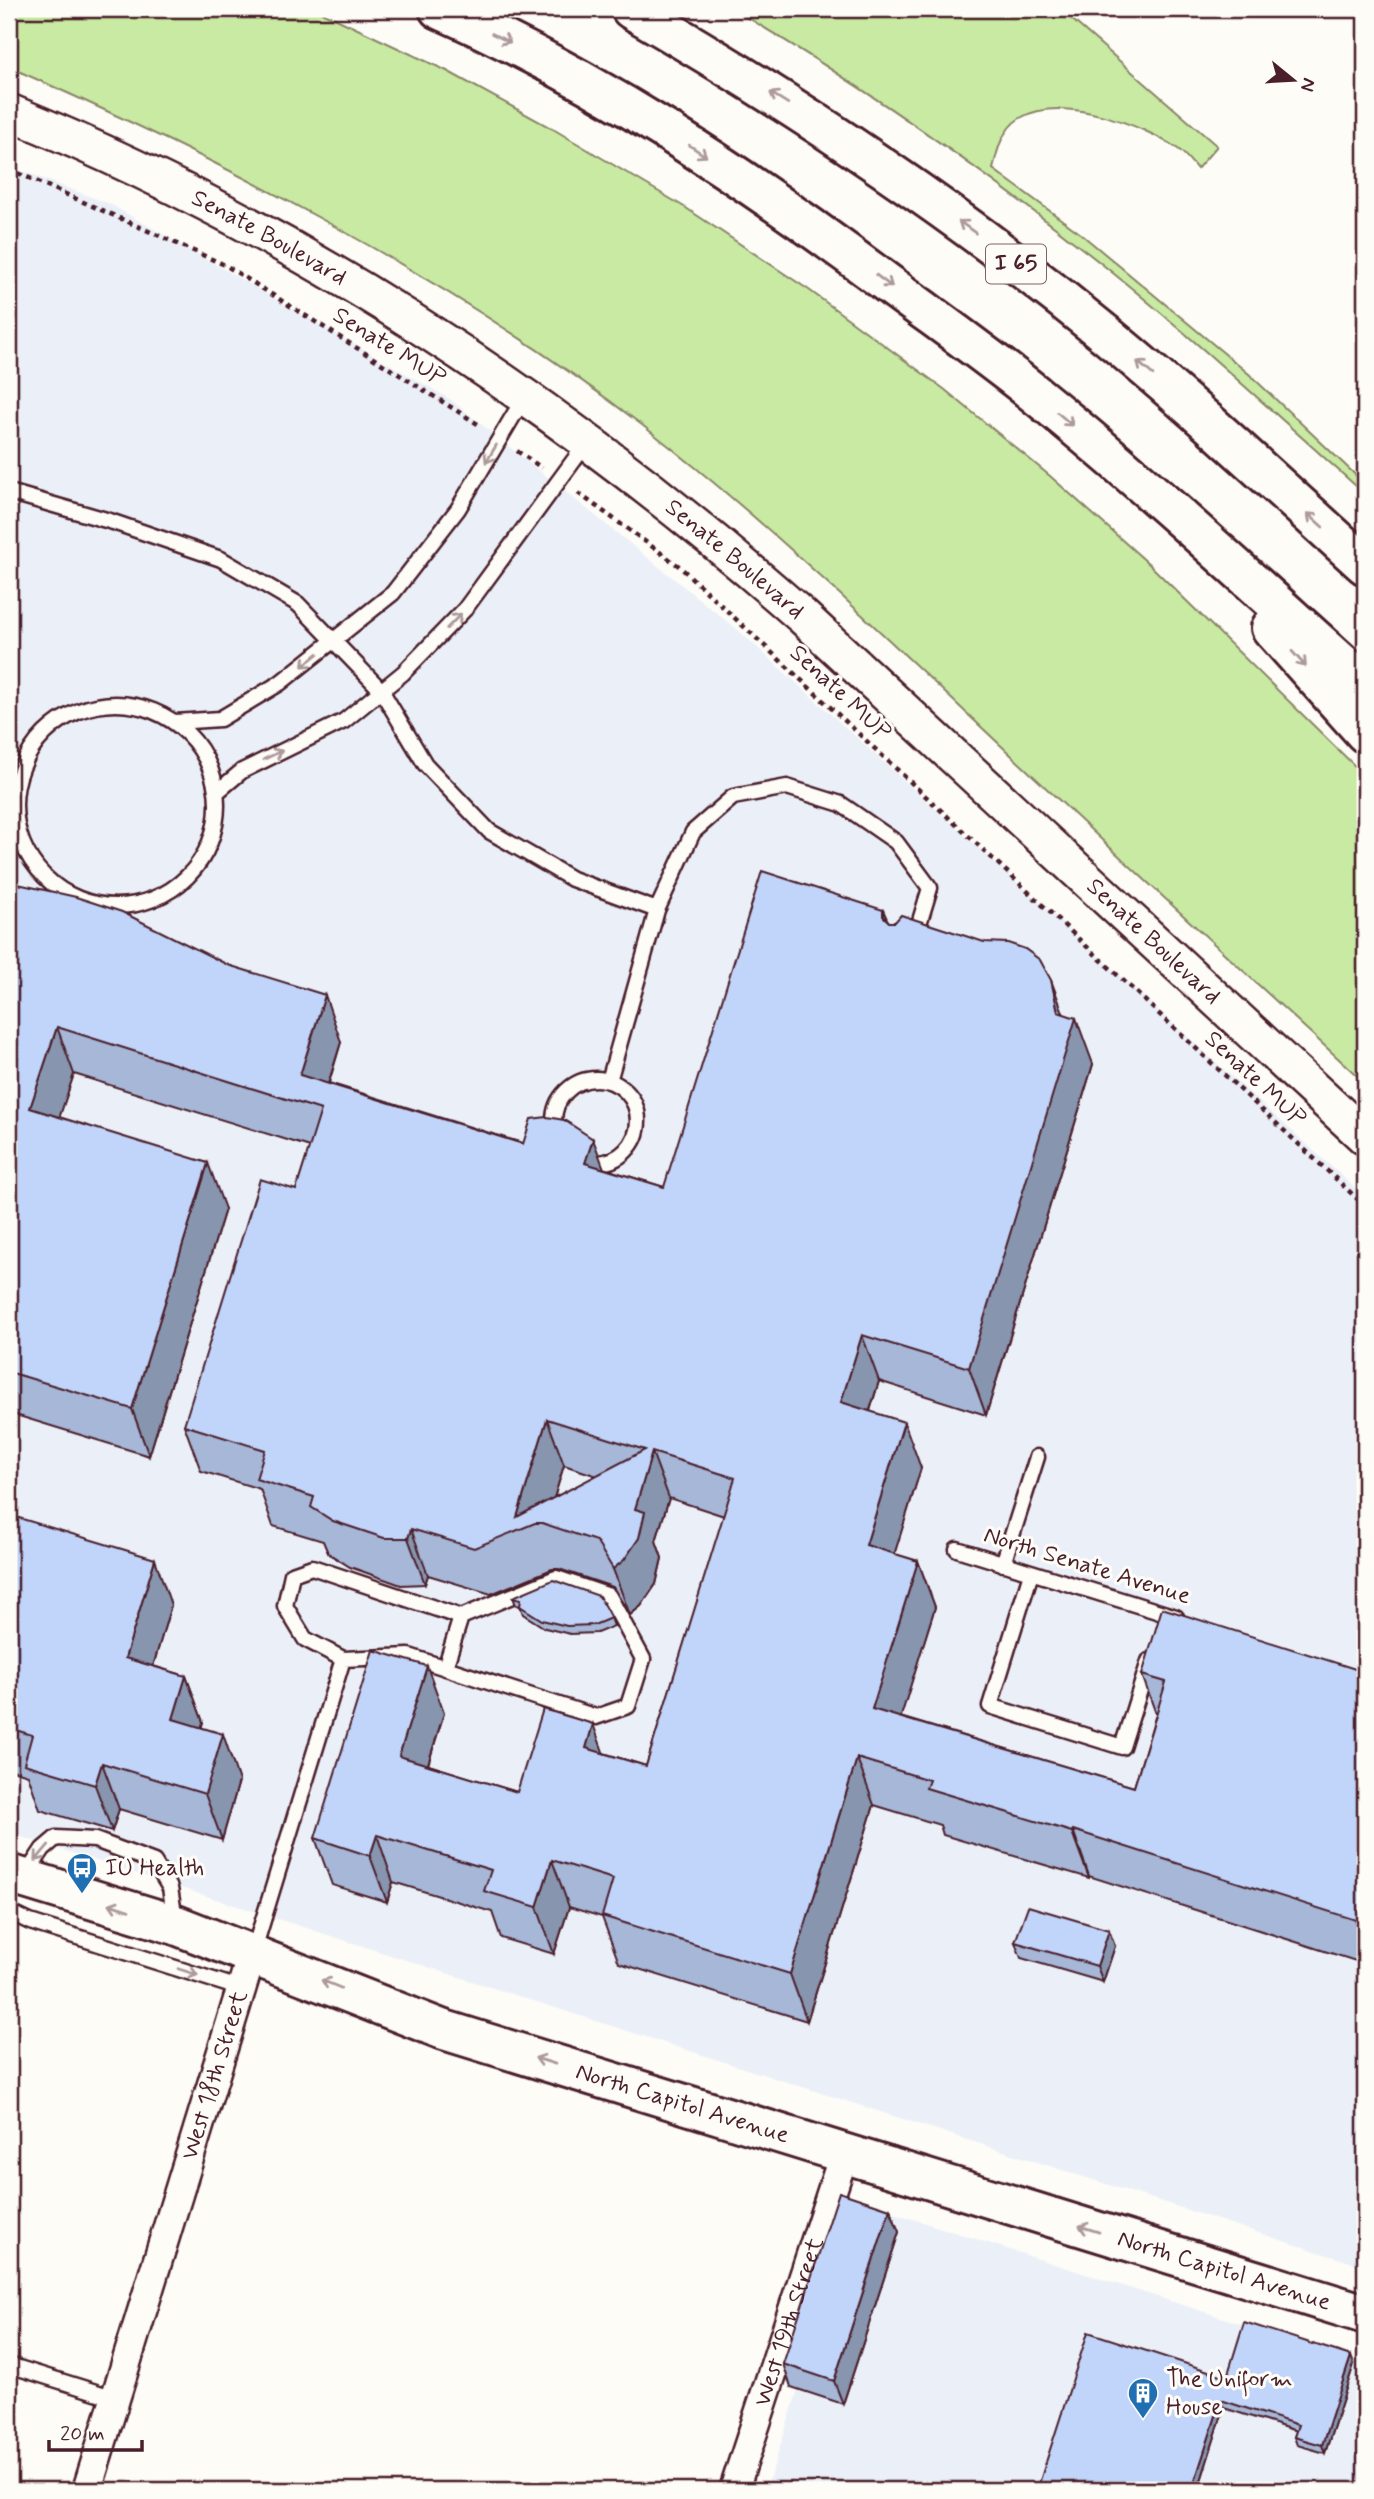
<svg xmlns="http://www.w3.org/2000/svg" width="1374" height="2499" font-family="Mynerve,sans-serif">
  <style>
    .built { fill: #ebf0f8 }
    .green { fill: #c9eaa3; stroke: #8a8467; stroke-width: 2 }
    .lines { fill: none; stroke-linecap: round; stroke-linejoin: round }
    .service-casing { stroke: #4a1f2b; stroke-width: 19 }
    .minor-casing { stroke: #4a1f2b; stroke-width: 33 }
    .tertiary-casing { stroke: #4a1f2b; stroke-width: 40 }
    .secondary-casing { stroke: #4a1f2b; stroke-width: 44 }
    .motorway-casing { stroke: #4a1f2b; stroke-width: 44 }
    .path { stroke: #4a1f2b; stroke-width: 4.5; stroke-dasharray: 5 5; stroke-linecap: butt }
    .service { stroke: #fdfcf7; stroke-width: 14 }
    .minor { stroke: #fdfcf7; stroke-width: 28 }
    .tertiary { stroke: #fdfcf7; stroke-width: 35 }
    .secondary { stroke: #fdfcf7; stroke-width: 38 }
    .motorway { stroke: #fdfcf7; stroke-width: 38 }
    .wall { fill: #a6b7d7; stroke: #4a1f2b; stroke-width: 2; fill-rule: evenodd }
    .shaded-wall { fill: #8795af; stroke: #4a1f2b; stroke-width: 2 }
    .building { fill: #c1d5fa; stroke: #4a1f2b; stroke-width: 2; fill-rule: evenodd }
    .oneway { stroke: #ac999b }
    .labels { text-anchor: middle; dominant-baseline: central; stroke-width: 6; stroke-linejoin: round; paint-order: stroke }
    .shield { fill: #fdfcf7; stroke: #806168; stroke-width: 2 }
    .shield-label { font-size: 23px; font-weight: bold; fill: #4a1f2b }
    .street-label { font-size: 24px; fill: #4a1f2b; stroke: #fdfcf7 }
    .poi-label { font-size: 24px; fill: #4a1f2b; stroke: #fdfcf7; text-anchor: start }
  </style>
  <rect width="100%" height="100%" fill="#fdfcf7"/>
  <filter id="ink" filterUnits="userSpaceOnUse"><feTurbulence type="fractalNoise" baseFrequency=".0143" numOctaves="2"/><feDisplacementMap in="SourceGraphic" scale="14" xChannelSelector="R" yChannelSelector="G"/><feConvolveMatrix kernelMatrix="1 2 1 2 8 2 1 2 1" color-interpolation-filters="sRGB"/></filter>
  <g filter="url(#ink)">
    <path class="built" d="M 9,166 L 110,204 L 450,399 L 739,631 L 1365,1197 L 1365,2267 L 9,1833 Z
      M 869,2205 L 1365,2363 L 1364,2490 L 766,2490 L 854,2215 Z"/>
    <path class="green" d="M 9,9 L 315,9 L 447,71 L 553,129 L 686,208 L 809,290 L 944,389 L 1050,476 L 1149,564 L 1365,776 L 1365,1083 C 1241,969 1117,855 994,739 C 880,632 767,521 642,425 C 449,278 231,164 9,67 Z
      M 733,9 L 1060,9 L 1217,146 L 1197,169 C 1191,162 1185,154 1178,149 C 1141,124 1062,94 1020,118 C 1002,129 997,151 993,169 L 1081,234 L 1249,374 L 1365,484 L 1365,494 C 1277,416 1191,335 1098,261 C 982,169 860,84 733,9 Z"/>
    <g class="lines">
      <g class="service-casing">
        <path id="service" d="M 9,492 L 113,522 L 221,559 L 298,604 L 381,690 L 425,764 L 489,831 L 572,879 L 657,910
          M15 805a101 101 0 1 1 202 0a101 101 0 1 1-202 0Z
          M 175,722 L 220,719 L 280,683 L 393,593 L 458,509 L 525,396
          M 217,792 L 242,771 L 344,721 L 403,673 L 465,609 L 588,441
          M554 1121a42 42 0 1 1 84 0a42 42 0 1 1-84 0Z
          M 609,1081 L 657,910 L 693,832 L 733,797 L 787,787 L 841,804 L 896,842 L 930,888 L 915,937
          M 957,1549 L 1176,1617
          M 1003,1564 L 1037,1457
          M 312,1567 L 461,1617 L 556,1578 L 609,1596 L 643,1659 L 628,1706 L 596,1717 L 409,1656 L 343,1659 L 305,1639 L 285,1606 L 292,1574 Z
          M 1031,1573 L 990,1706 L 1122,1747 L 1149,1661
          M 445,1668 L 461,1617
          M 25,1876 L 43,1849 L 56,1838 L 95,1840 L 154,1862 L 170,1888 L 175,1920
          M 9,1912 L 30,1922 L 242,1989
          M 253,1953 L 343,1659
          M 9,2365 L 115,2398"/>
      </g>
      <g class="minor-casing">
        <g id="minor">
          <path id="s1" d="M 87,2490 L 252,1954"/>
          <path id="s2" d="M 734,2490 L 844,2154"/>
        </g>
      </g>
      <g class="tertiary-casing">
        <g id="tertiary">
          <path id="s3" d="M 9,112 C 302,231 566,408 802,616 L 1365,1137"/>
        </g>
      </g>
      <g class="secondary-casing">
        <g id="secondary">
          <path id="s4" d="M 9,1874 L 176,1925 L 441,2029 L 1365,2314"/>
        </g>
      </g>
      <g class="motorway-casing">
        <path id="motorway" d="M 439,9 C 601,81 745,177 887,283 C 938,321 990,357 1040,398 C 1152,489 1258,588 1365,684
          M 631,9 C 796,105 956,211 1104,333 C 1194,407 1279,487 1365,565
          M 1271,628 L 1365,733"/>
      </g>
      <path class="path" d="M 9,169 L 225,265 L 481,426
        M 517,451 L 542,468
        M 578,493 L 679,566 L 1365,1206"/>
      <use href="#service" class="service"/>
      <use href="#minor" class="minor"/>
      <use href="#tertiary" class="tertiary"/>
      <use href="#secondary" class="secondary"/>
      <use href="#motorway" class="motorway"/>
    </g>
    <path class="wall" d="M 9,882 L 341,1042 L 329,1083 L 664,1187 L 883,910 L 887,919 L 889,922 L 1064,1014 L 1093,1064 L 986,1415 L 879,1381 L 870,1411 L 921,1468 L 894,1554 L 918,1561 L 935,1607 L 900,1717 L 1134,1787 L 1156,1714 L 1142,1675 L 1365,1672 L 1365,1964 L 1089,1876 L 1089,1878 L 943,1835 L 940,1825 L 874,1805 L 807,2021 L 619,1963 L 602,1917 L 569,1907 L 554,1954 L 501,1938 L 492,1912 L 393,1882 L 387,1902 L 332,1885 L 315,1838 L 444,1713 L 428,1765 L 517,1792 L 604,1753 L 646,1766 L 724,1516 L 669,1498 L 656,1541 L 662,1558 L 656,1584 L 641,1606 L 630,1615 L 613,1587 L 559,1569 L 552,1569 L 491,1594 L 428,1575 L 425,1584 L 401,1585 L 350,1567 L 328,1553 L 323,1541 L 273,1526 L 260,1489 L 201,1471 L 184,1425 L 296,1190 L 310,1147 L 74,1074 L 59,1117 L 225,1209 L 149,1456 L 9,1413 ZM 564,1465 L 597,1476 L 554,1498 Z
      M 9,1515 L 171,1605 L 153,1666 L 186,1676 L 203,1722 L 201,1728 L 239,1781 L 222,1840 L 119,1809 L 112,1831 L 40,1810 L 28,1775 L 9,1769 Z
      M 513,1597 L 611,1618 L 614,1626 L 597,1633 L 570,1634 L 545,1628 L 523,1614 L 520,1606 L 516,1605 Z
      M 1015,1942 L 1115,1946 L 1103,1982 L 1021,1958 Z
      M 890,2209 L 899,2232 L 843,2404 L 791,2387 L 783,2364 Z
      M 1354,2364 L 1325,2453 L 1297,2445 L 1294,2437 L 1296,2431 L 1224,2408 L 1198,2490 L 1037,2490 L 1227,2377 Z"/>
    <path class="shaded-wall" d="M 1051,980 L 1068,1026 L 1076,1018 L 1093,1064 L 986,1415 L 969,1368 L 1058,1012 Z
      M 325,995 L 341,1042 L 320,1110 L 300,1075 Z
      M 57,1027 L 74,1074 L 47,1154 L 30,1108 Z
      M 593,1139 L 610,1185 L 585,1163 Z
      M 208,1163 L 225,1209 L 149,1456 L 132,1409 Z
      M 862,1335 L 879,1381 L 858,1448 L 841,1402 Z
      M 547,1419 L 564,1465 L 546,1524 L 517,1517 Z
      M 904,1422 L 921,1468 L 883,1591 L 866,1545 Z
      M 652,1452 L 669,1498 L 656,1541 L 662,1558 L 656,1584 L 641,1606 L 630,1615 L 613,1569 L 635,1509 Z
      M 411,1529 L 428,1575 L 425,1584 L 408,1538 Z
      M 155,1559 L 171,1605 L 142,1704 L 125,1658 Z
      M 918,1561 L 935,1607 L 889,1755 L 872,1709 Z
      M 427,1666 L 444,1713 L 416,1802 L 399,1756 Z
      M 186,1676 L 203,1722 L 190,1766 L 173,1719 Z
      M 593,1724 L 610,1771 L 586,1748 Z
      M 223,1734 L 239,1781 L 222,1840 L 205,1794 Z
      M 857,1758 L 874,1805 L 807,2021 L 790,1974 Z
      M 102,1763 L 119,1809 L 112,1831 L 95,1785 Z
      M 1073,1830 L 1089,1876 L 1089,1878 L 1072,1832 Z
      M 377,1835 L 393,1882 L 387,1902 L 370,1856 Z
      M 552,1860 L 569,1907 L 554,1954 L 537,1907 Z
      M 1109,1930 L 1115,1946 L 1103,1982 L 1097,1966 Z
      M 890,2209 L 899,2232 L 843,2404 L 834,2381 Z
      M 1351,2356 L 1354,2364 L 1325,2453 L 1322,2445 Z
      M 1221,2400 L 1224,2408 L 1198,2490 L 1192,2490 Z"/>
    <path class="building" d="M 762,871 L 883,910 L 883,916 L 889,922 L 895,922 L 901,915 L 984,942 L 1008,943 L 1025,949 L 1040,960 L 1051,980 L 1058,1012 L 1076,1018 L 969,1368 L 862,1335 L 841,1402 L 904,1422 L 866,1545 L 918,1561 L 872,1709 L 1134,1787 L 1166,1682 L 1142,1675 L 1162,1608 L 1365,1672 L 1365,1923 L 1073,1830 L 1072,1832 L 926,1788 L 929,1780 L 857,1758 L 790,1974 L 602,1916 L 613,1879 L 552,1860 L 537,1907 L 484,1891 L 491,1870 L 377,1835 L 370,1856 L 315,1838 L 373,1650 L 427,1666 L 399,1756 L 517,1792 L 543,1709 L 593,1724 L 586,1748 L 646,1766 L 735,1478 L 652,1452 L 635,1509 L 645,1512 L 639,1538 L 624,1560 L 613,1569 L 596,1541 L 542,1523 L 535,1523 L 474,1548 L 411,1529 L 408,1538 L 384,1538 L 333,1521 L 311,1507 L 314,1497 L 256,1479 L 265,1450 L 184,1425 L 260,1179 L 296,1190 L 321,1110 L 57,1027 L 30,1108 L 208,1163 L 132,1409 L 9,1372 L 9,882 L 76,897 L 122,912 L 228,965 L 325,995 L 300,1075 L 523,1144 L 531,1119 L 547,1117 L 564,1120 L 593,1139 L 585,1163 L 664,1187 ZM 547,1419 L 645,1450 L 517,1517 Z
      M 9,1515 L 155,1559 L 125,1658 L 186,1676 L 173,1719 L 223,1734 L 205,1794 L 102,1763 L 95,1785 L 24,1764 L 32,1735 L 9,1728 Z
      M 553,1580 L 599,1596 L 611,1618 L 594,1625 L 567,1626 L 542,1620 L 520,1606 L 521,1599 L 513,1597 Z
      M 1028,1906 L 1109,1930 L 1097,1966 L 1015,1942 Z
      M 839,2192 L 890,2209 L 834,2381 L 783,2364 Z
      M 1244,2322 L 1351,2356 L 1322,2445 L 1294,2437 L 1298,2425 L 1221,2400 L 1192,2490 L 1037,2490 L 1088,2332 L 1227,2377 Z"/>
    <defs><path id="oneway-shaft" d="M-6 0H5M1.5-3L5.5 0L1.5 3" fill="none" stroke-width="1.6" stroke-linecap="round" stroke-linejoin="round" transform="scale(1.75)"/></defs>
    <g class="oneway">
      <use href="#oneway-shaft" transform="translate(501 38) rotate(26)"/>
      <use href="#oneway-shaft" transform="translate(779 98) rotate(-148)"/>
      <use href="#oneway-shaft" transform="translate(698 151) rotate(34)"/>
      <use href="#oneway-shaft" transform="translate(967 227) rotate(-144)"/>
      <use href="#oneway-shaft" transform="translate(884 281) rotate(37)"/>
      <use href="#oneway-shaft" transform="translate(1145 368) rotate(-140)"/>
      <use href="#oneway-shaft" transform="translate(1065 419) rotate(40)"/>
      <use href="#oneway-shaft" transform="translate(491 454) rotate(121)"/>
      <use href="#oneway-shaft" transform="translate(1315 520) rotate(-138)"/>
      <use href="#oneway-shaft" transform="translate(454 621) rotate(-46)"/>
      <use href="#oneway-shaft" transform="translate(1299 659) rotate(48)"/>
      <use href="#oneway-shaft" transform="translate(310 660) rotate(141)"/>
      <use href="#oneway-shaft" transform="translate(273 755) rotate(-26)"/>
      <use href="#oneway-shaft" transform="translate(42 1853) rotate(130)"/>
      <use href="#oneway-shaft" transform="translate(119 1907) rotate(-162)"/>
      <use href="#oneway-shaft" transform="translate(188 1972) rotate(18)"/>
      <use href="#oneway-shaft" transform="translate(331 1984) rotate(-158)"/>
      <use href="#oneway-shaft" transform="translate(545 2061) rotate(-163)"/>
      <use href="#oneway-shaft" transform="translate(1089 2229) rotate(-163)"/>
    </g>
  </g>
  <defs>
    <g id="bus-pin" transform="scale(1.575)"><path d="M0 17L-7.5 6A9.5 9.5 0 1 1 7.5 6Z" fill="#1f6fb2" stroke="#fdfcf7"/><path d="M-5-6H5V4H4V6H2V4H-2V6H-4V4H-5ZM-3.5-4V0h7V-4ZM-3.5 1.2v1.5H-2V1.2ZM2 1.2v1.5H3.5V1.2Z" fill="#fff"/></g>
    <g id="building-pin" transform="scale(1.575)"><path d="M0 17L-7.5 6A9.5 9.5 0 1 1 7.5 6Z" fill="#1f6fb2" stroke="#fdfcf7"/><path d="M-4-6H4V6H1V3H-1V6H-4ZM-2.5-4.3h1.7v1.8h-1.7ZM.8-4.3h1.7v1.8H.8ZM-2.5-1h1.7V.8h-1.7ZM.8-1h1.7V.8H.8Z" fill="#fff"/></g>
  </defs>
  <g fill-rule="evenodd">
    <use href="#bus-pin" x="82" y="1868"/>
    <use href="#building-pin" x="1143" y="2393"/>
  </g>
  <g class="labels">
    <rect class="shield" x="986" y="244.5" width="60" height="39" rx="5"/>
    <g class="shield-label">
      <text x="1016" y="264">I 65</text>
    </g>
    <g class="street-label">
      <text stroke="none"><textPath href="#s3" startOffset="289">Senate Boulevard</textPath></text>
      <text transform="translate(389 347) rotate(32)">Senate MUP</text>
      <text stroke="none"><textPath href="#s3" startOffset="856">Senate Boulevard</textPath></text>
      <text transform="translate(840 693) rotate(43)">Senate MUP</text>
      <text stroke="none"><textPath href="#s3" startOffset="1423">Senate Boulevard</textPath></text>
      <text transform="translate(1255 1079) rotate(43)">Senate MUP</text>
      <text transform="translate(1087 1566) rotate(17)">North Senate Avenue</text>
      <text stroke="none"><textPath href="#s1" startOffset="434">West 18th Street</textPath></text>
      <text stroke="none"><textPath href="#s4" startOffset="712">North Capitol Avenue</textPath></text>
      <text stroke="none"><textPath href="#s4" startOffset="1279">North Capitol Avenue</textPath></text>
      <text stroke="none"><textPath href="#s2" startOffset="177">West 19th Street</textPath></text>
    </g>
    <g class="poi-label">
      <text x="105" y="1868">IU Health</text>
      <text x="1166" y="2379">The Uniform<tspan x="1166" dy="28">House</tspan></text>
    </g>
  </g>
  <rect width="1374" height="2499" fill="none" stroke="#fdfcf7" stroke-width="35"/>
  <rect x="18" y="18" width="1339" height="2464" fill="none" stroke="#4a1f2b" stroke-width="2.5" filter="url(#ink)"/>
  <g transform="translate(1293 80) rotate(108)" stroke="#fdfcf7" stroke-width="5" paint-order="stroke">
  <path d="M0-5L12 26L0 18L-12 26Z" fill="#4a1f2b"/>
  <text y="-10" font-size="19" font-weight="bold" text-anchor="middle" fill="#4a1f2b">N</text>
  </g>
  <path d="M49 2440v10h93v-10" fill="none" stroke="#4a1f2b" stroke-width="3.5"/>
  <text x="60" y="2440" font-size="21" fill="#4a1f2b" stroke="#fdfcf7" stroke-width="5" paint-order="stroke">20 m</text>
</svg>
